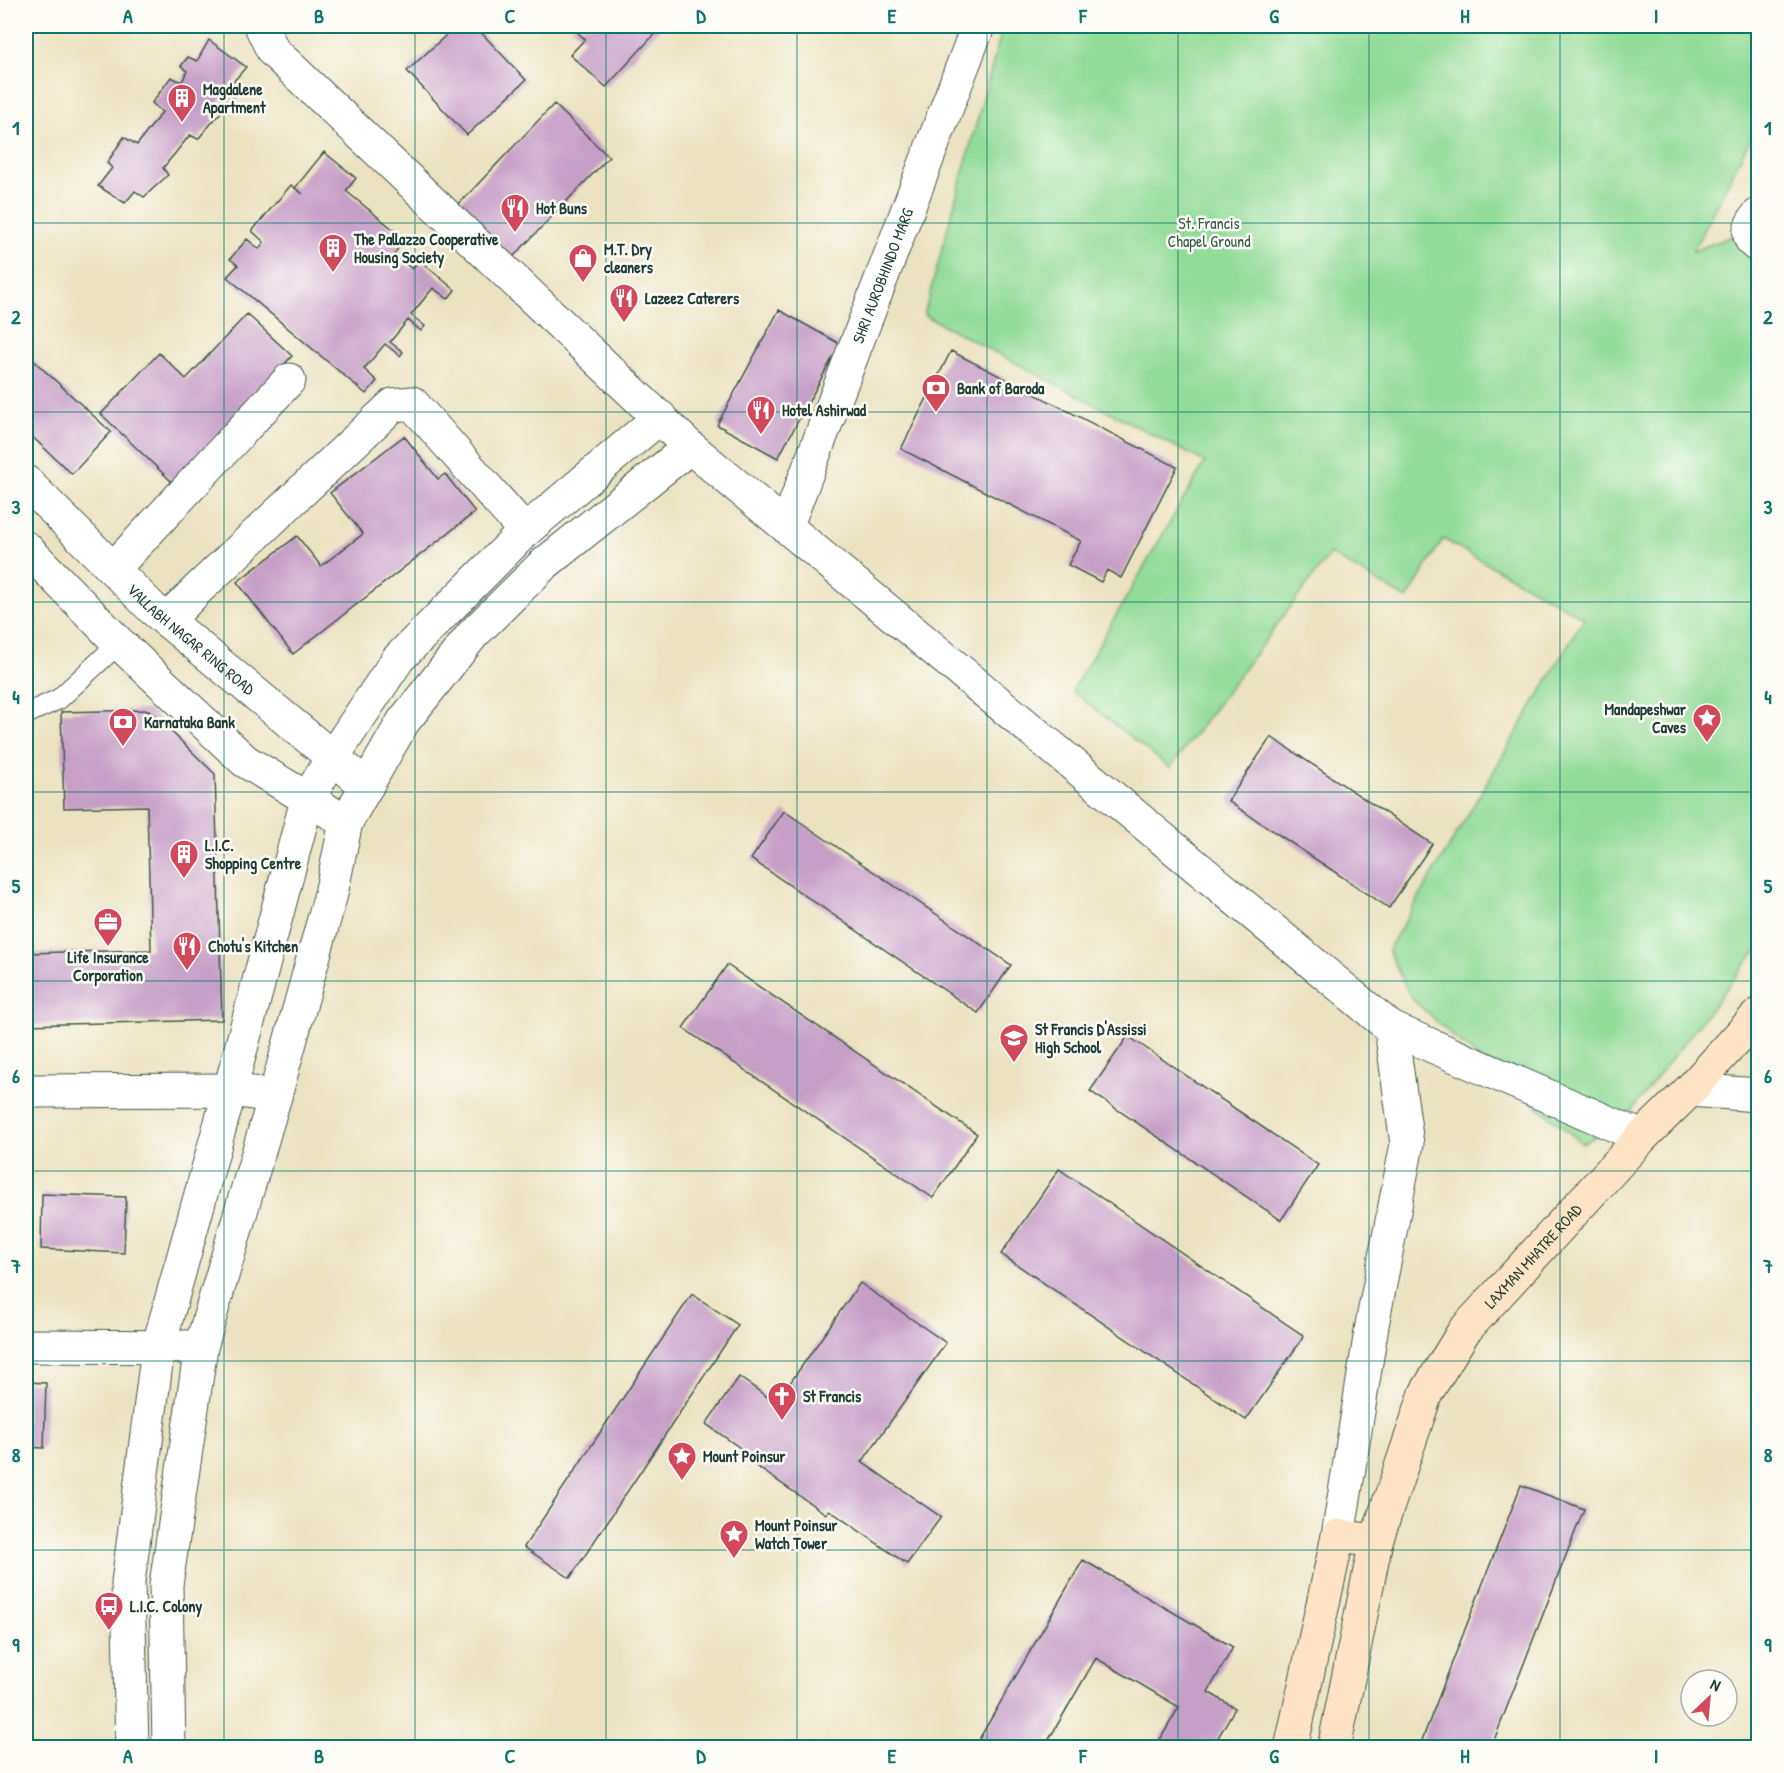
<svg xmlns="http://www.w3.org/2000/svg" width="1784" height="1773" font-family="'Patrick Hand',sans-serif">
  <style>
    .green { fill: #93dc98; stroke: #598c66; stroke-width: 1.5 }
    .building { fill: #c69fc6 }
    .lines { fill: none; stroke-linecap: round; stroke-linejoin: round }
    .service-casing { stroke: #3e5649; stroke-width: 22 }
    .minor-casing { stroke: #3e5649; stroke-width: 35 }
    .tertiary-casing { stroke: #3e5649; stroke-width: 35 }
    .secondary-casing { stroke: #3e5649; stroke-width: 35 }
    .service { stroke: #fff; stroke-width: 20 }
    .minor { stroke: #fff; stroke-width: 33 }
    .tertiary { stroke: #fff; stroke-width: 33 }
    .secondary { stroke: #fee4c5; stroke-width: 33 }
    .grid { fill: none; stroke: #0f766e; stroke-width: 1.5; stroke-opacity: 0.55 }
    .labels { text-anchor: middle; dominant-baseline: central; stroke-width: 5; stroke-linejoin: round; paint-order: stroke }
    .poi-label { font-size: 16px; font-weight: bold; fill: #1f3d34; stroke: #fdfcf7; text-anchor: start }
    .park-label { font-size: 16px; fill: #365d48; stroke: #fdfcf7 }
    .street-label { font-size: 16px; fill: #1f3d34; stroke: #fdfcf7 }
    .neatline { fill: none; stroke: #0f766e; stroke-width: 2 }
    .grid-label { font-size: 20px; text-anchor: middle; font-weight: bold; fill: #0f766e }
  </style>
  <rect width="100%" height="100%" fill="#fdfcf7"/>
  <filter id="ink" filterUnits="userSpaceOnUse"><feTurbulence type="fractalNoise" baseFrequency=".0167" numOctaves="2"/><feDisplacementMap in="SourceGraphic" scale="12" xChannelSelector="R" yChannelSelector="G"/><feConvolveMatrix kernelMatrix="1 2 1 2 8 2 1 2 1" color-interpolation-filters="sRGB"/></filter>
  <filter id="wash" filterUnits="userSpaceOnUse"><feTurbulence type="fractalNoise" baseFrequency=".008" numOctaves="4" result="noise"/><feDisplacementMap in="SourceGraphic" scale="24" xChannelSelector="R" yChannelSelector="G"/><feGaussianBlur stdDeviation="1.35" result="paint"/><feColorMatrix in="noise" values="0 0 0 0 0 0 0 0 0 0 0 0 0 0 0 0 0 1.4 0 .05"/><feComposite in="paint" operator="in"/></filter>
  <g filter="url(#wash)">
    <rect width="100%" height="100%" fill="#ebe2c0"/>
    <path class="green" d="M 1003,26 L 1758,26 L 1758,124 L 1693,251 L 1754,228 L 1758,239 L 1758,948 L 1621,1124 L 1582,1143 L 1457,1040 L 1411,998 L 1388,950 L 1584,618 L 1443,539 L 1407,599 L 1330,554 L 1170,768 L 1072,691 L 1205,462 L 924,315 Z"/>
    <g id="blocks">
      <path class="building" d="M 456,26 L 475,26 L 526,80 L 467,135 L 407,71 Z
        M 570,26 L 662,26 L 606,87 L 570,55 L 585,39 Z
        M 209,40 L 246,67 L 228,88 L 236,94 L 228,102 L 222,97 L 215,108 L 221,112 L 198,139 L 190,135 L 163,168 L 168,175 L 144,197 L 135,191 L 125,203 L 98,186 L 112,168 L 107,163 L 124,137 L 137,145 L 162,112 L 152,103 L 171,77 L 182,82 L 187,71 L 181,66 L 188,57 L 197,61 Z
        M 554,104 L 609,157 L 513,257 L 458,205 Z
        M 324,152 L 356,178 L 346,191 L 405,239 L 394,254 L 412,269 L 419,260 L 455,290 L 448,299 L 433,288 L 411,315 L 425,326 L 421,331 L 408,320 L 390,342 L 403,352 L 400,356 L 385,344 L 364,369 L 377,381 L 366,394 L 227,277 L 238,265 L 230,259 L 247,239 L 259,249 L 264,242 L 252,231 L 291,185 L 303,194 L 295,188 Z
        M 779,310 L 840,344 L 778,458 L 717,425 Z
        M 247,314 L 292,356 L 172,482 L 101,414 L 159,353 L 186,379 Z
        M 951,351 L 1177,467 L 1121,578 L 1107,570 L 1101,582 L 1068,565 L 1081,541 L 901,449 Z
        M 33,360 L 111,432 L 72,474 L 26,431 L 26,369 Z
        M 404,436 L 438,479 L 445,474 L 475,512 L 293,654 L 237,582 L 297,536 L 321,566 L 363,534 L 330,493 Z
        M 149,710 L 215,774 L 222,1020 L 26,1025 L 26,953 L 151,950 L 147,806 L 64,808 L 61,712 Z
        M 1271,737 L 1432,844 L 1389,908 L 1228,801 Z
        M 784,811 L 1011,965 L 978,1013 L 751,859 Z
        M 727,965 L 977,1134 L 933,1198 L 683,1028 Z
        M 1128,1036 L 1318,1165 L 1281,1220 L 1090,1091 Z
        M 1059,1169 L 1304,1336 L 1246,1420 L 1001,1254 Z
        M 42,1194 L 126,1197 L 124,1253 L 41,1249 Z
        M 860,1283 L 946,1343 L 862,1462 L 941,1517 L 907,1564 L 829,1510 L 826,1514 L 740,1455 L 743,1450 L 706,1424 L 739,1377 L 776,1403 Z
        M 692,1294 L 738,1325 L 570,1578 L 524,1547 Z
        M 26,1382 L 46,1383 L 44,1448 L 26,1447 Z
        M 1521,1485 L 1584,1509 L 1491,1748 L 1419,1748 Z
        M 1083,1560 L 1233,1647 L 1208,1692 L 1235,1708 L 1212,1748 L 1155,1748 L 1179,1707 L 1096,1658 L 1044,1748 L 974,1748 Z
        M 26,1655 L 28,1655 L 28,1715 L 26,1715 Z"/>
    </g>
  </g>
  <g filter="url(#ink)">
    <use href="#blocks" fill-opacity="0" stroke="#3e5649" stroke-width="1.5"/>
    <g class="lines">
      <g class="service-casing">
        <path id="service" d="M 26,714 L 59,699 L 119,643"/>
      </g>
      <g class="minor-casing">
        <g id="minor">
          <path d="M 1758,215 C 1749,226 1745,237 1758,246"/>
          <path id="s1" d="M 26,482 L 153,609 L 367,786"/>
          <path id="s2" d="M 787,525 L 978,26"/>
          <path d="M 26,548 L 119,643 L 245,761 L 346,822"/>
          <path d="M 113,569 L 289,380"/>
          <path d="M 167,621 L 197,590 L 393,405 L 412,403 L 525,531"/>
          <path d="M 1391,1028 L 1642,1137"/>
          <path d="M 1690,1090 L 1758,1095"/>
          <path d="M 26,1091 L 230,1090 L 275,1096"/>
          <path d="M 26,1346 L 201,1347"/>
        </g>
      </g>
      <g class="tertiary-casing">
        <path id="tertiary" d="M 261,26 L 273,51 L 690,447 L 1391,1028 L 1407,1144 L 1372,1325 L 1338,1536
          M 132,1748 L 128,1583 L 158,1348 L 230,1090 L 307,800 L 332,758 L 398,659 L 525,531 L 660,417
          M 169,1748 L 166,1585 L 201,1347 L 275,1096 L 331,894 L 346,822 L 403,722 L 473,634 L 543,565 L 690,447"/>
      </g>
      <g class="secondary-casing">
        <g id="secondary">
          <path d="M 1291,1748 L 1338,1536 L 1376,1541"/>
          <path id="s3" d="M 1334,1748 L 1376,1541 L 1426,1393 L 1464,1331 L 1642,1137 L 1690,1090 L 1758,1015"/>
        </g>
      </g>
      <use href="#service" class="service"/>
      <use href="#minor" class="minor"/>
      <use href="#tertiary" class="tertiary"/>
      <use href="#secondary" class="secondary"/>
    </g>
  </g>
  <path class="grid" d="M 224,26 L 224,1748M 415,26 L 415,1748M 606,26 L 606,1748M 797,26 L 797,1748M 987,26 L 987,1748M 1178,26 L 1178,1748M 1369,26 L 1369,1748M 1560,26 L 1560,1748M 26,223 L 1758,223M 26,412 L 1758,412M 26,602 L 1758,602M 26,792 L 1758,792M 26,981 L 1758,981M 26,1171 L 1758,1171M 26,1361 L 1758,1361M 26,1550 L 1758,1550"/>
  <defs>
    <g id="building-pin" transform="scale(1.5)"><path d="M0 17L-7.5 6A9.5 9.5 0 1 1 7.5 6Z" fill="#d1495b" stroke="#fdfcf7"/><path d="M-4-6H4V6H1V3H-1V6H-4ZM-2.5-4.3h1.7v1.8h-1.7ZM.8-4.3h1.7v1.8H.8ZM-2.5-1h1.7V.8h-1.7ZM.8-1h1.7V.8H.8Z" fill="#fff"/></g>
    <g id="restaurant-pin" transform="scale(1.5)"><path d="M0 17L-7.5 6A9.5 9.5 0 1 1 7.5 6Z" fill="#d1495b" stroke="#fdfcf7"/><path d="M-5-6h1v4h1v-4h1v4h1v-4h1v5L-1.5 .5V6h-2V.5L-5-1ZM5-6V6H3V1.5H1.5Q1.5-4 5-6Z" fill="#fff"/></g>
    <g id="shop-pin" transform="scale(1.5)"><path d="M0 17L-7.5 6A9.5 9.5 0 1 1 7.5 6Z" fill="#d1495b" stroke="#fdfcf7"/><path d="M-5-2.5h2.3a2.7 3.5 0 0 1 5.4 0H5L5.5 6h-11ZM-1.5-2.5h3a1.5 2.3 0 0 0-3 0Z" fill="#fff"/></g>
    <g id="bank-pin" transform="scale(1.5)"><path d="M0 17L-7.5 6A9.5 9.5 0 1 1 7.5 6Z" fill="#d1495b" stroke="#fdfcf7"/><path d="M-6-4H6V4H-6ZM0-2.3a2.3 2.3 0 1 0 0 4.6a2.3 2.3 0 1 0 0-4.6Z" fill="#fff"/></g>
    <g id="sight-pin" transform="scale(1.5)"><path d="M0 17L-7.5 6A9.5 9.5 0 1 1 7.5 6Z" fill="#d1495b" stroke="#fdfcf7"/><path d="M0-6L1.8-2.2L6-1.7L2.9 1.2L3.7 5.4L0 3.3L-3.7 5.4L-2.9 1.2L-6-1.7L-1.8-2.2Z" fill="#fff"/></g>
    <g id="office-pin" transform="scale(1.5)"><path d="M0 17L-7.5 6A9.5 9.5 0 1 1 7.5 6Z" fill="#d1495b" stroke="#fdfcf7"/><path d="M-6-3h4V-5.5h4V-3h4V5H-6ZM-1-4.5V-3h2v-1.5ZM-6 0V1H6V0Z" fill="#fff"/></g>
    <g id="school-pin" transform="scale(1.5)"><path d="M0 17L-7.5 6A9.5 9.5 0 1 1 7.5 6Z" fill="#d1495b" stroke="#fdfcf7"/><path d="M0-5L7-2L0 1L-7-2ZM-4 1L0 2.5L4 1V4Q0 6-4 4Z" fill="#fff"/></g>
    <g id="church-pin" transform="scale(1.5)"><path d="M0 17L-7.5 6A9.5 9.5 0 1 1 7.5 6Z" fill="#d1495b" stroke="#fdfcf7"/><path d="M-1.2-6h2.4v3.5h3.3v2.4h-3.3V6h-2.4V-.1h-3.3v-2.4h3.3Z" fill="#fff"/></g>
    <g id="bus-pin" transform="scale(1.5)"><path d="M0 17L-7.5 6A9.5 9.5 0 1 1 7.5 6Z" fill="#d1495b" stroke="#fdfcf7"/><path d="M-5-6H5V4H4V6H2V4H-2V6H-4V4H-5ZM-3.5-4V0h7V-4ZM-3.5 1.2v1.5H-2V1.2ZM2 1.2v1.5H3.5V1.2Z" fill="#fff"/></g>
  </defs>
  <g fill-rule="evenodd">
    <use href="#building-pin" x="182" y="98"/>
    <use href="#restaurant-pin" x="515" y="208"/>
    <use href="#building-pin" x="333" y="248"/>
    <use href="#shop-pin" x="583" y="258"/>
    <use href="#restaurant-pin" x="624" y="298"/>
    <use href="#bank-pin" x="936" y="388"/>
    <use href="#restaurant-pin" x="761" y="410"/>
    <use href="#sight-pin" x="1707" y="718"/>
    <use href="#bank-pin" x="123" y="722"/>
    <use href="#building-pin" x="184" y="854"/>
    <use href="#office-pin" x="108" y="922"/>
    <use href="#restaurant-pin" x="187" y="946"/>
    <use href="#school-pin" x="1014" y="1038"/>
    <use href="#church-pin" x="782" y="1396"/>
    <use href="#sight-pin" x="682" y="1456"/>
    <use href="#sight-pin" x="734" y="1534"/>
    <use href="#bus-pin" x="109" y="1606"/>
  </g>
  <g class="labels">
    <g class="poi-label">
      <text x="203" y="89">Magdalene<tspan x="203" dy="18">Apartment</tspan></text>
      <text x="536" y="208">Hot Buns</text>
      <text x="354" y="239">The Pallazzo Cooperative<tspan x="354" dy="18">Housing Society</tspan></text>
      <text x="604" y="249">M.T. Dry<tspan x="604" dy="18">cleaners</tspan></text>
      <text x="645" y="298">Lazeez Caterers</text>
      <text x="957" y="388">Bank of Baroda</text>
      <text x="782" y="410">Hotel Ashirwad</text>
      <text x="1686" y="709" text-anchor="end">Mandapeshwar<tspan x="1686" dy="18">Caves</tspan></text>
      <text x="144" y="722">Karnataka Bank</text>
      <text x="205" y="845">L.I.C.<tspan x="205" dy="18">Shopping Centre</tspan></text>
      <text x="208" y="946">Chotu's Kitchen</text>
      <text x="108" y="957" text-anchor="middle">Life Insurance<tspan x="108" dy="18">Corporation</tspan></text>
      <text x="1035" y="1029">St Francis D'Assissi<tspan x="1035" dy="18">High School</tspan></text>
      <text x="803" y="1396">St Francis</text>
      <text x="703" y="1456">Mount Poinsur</text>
      <text x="755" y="1525">Mount Poinsur<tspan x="755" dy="18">Watch Tower</tspan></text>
      <text x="130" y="1606">L.I.C. Colony</text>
    </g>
    <g class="park-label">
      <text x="1209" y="223">St. Francis<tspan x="1209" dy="18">Chapel Ground</tspan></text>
    </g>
    <g class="street-label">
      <text stroke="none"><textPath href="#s2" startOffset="267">SHRI AUROBHINDO MARG</textPath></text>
      <text stroke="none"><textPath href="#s1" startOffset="228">VALLABH NAGAR RING ROAD</textPath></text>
      <text stroke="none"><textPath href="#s3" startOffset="542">LAXMAN MHATRE ROAD</textPath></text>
    </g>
  </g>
  <rect width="1784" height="1773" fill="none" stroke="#fdfcf7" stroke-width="66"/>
  <g transform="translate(1709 1698) rotate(26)"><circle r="28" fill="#fdfcf7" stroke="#a4b0a9" stroke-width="1.5"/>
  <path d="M0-4.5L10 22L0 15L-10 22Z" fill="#d1495b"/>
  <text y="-9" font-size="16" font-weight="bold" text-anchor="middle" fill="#1f3d34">N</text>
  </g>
  <rect x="33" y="33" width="1718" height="1707" class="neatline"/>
  <g class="grid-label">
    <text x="128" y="23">A</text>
    <text x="319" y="23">B</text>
    <text x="510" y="23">C</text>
    <text x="701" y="23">D</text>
    <text x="892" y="23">E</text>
    <text x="1083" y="23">F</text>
    <text x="1274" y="23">G</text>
    <text x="1465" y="23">H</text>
    <text x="1656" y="23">I</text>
    <text x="16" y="135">1</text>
    <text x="1768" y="135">1</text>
    <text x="16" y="324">2</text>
    <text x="1768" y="324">2</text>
    <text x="16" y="514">3</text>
    <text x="1768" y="514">3</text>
    <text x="16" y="704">4</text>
    <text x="1768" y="704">4</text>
    <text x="16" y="893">5</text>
    <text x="1768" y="893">5</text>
    <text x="16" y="1083">6</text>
    <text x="1768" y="1083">6</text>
    <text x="16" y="1273">7</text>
    <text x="1768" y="1273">7</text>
    <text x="16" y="1462">8</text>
    <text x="1768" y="1462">8</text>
    <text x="16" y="1652">9</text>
    <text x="1768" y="1652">9</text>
    <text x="128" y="1763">A</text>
    <text x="319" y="1763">B</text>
    <text x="510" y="1763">C</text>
    <text x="701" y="1763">D</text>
    <text x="892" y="1763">E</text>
    <text x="1083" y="1763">F</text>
    <text x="1274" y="1763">G</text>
    <text x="1465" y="1763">H</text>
    <text x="1656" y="1763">I</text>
  </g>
</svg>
